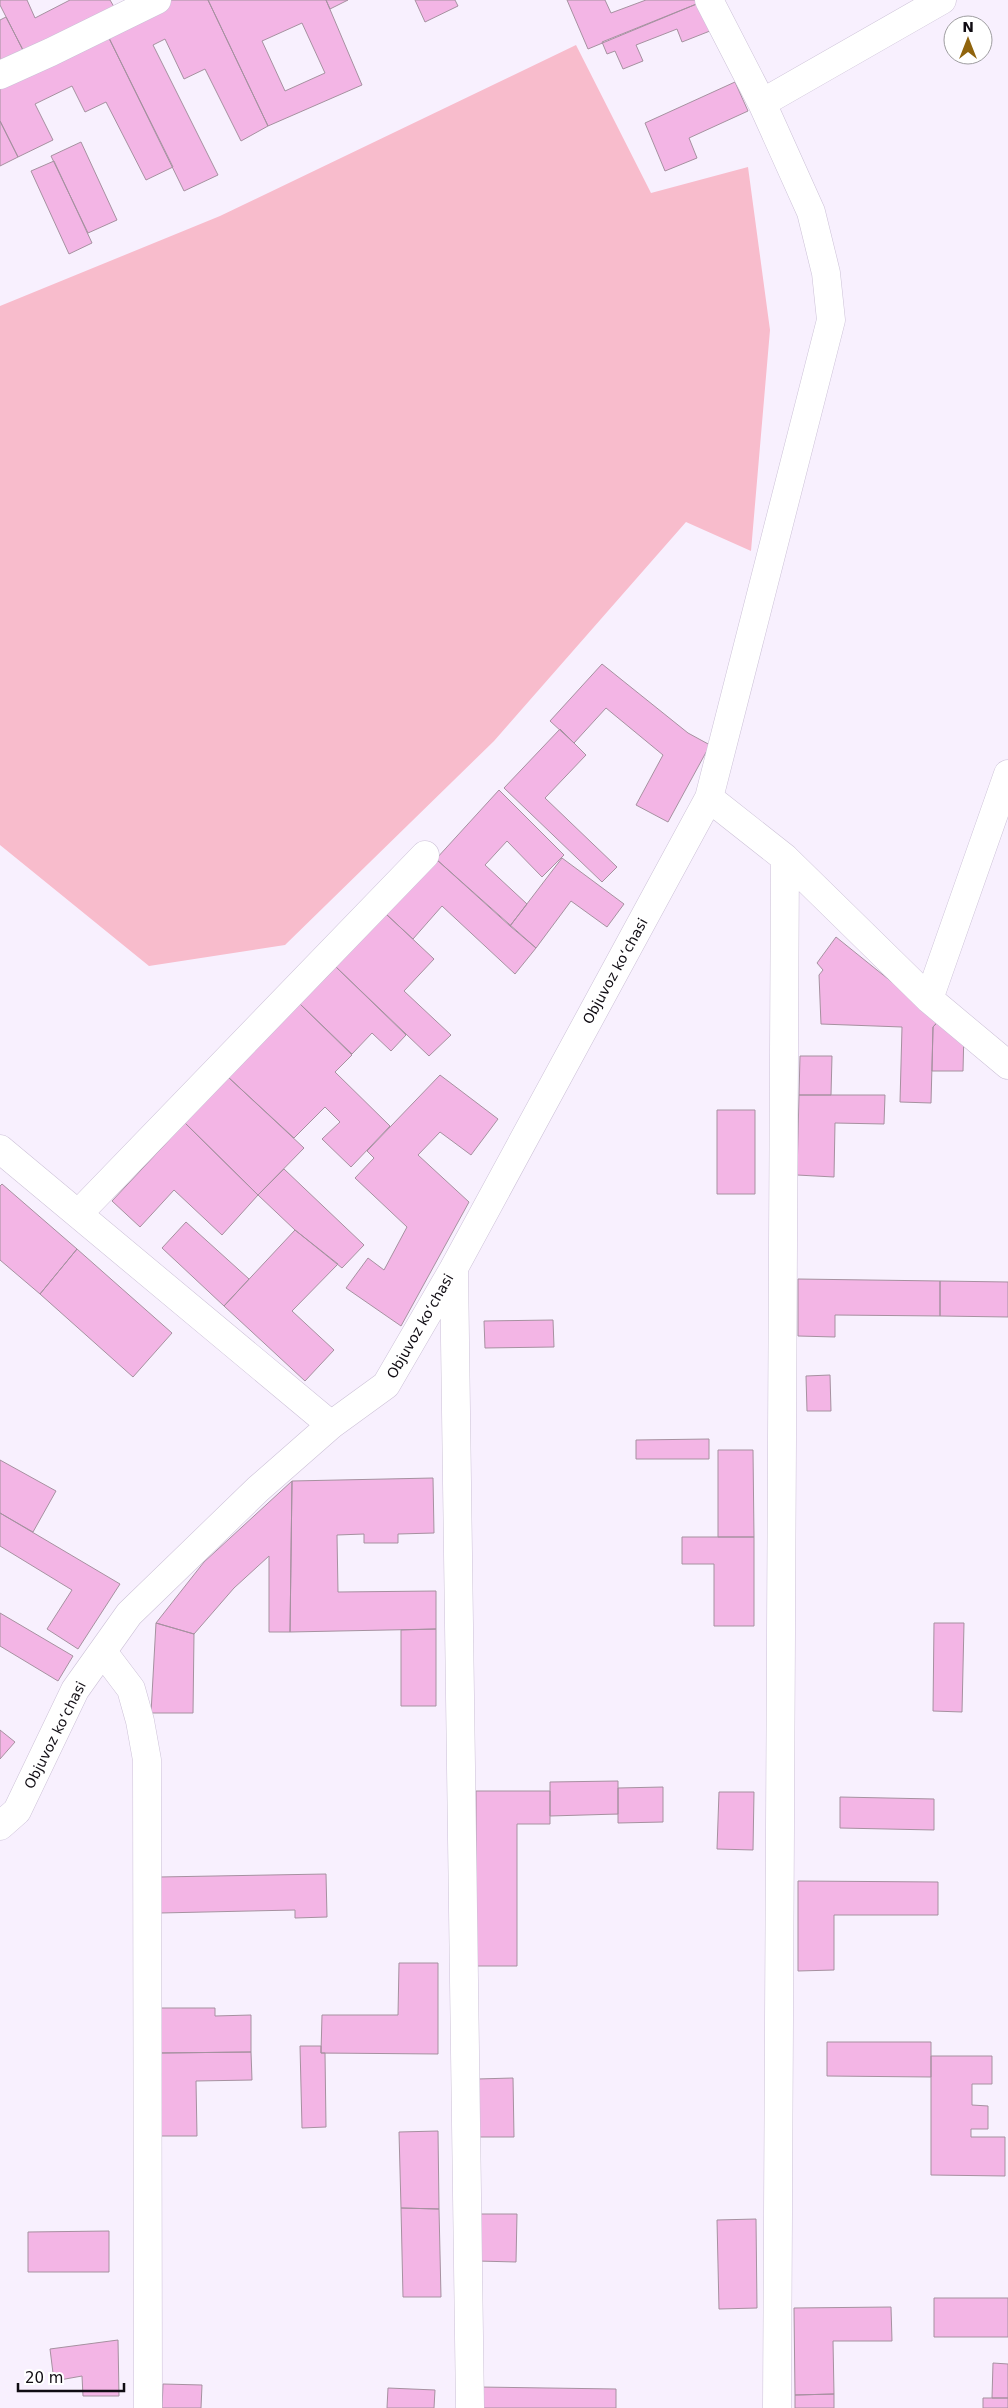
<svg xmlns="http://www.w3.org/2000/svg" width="1008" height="2408" font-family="'DejaVu Sans',sans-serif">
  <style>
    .green { fill: #f8bccc }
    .building { fill: #f3b5e5; stroke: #a691a0; fill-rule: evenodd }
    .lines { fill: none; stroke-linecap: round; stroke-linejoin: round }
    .minor-casing { stroke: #ccc1d7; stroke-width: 29 }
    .minor { stroke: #fff; stroke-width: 28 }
    .labels { text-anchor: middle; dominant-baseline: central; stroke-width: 5; stroke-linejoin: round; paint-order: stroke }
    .street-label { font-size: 14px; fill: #100c13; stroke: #fff }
  </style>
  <rect width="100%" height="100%" fill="#f8f0fe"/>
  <path class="green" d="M 576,45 L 651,193 L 748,167 L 770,330 L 751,551 L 686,522 L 494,741 L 285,945 L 149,966 L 0,845 L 0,306 L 220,216 Z"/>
  <path class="building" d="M 0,0 L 27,0 L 35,18 L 70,0 L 110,0 L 117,12 L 26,56 L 0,5 Z
    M 167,0 L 208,0 L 268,126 L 241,141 L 205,69 L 184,79 L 165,39 L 153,45 L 218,175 L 184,191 L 105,30 Z
    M 208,0 L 326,0 L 362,85 L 268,126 ZM 302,23 L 325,73 L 285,91 L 262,41 Z
    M 326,0 L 348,0 L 330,9 Z
    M 415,0 L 455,0 L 458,6 L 425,22 Z
    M 567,0 L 605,0 L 611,13 L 646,0 L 698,0 L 699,3 L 588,49 Z
    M 699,3 L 715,29 L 682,42 L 677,29 L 636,45 L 643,61 L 623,69 L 615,51 L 607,54 L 602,42 Z
    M 6,17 L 26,56 L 0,68 L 0,20 Z
    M 105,30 L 173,167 L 146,180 L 106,102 L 85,112 L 72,86 L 35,104 L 53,140 L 18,157 L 0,121 L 0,82 Z
    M 735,82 L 748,111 L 689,138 L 697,158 L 665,171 L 645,123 Z
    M 0,121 L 18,157 L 0,166 Z
    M 81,142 L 117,220 L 88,233 L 51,156 Z
    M 54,161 L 92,243 L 69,254 L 31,171 Z
    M 602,664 L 688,733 L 710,745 L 668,822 L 636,805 L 663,755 L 606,708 L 574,743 L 550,721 Z
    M 560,729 L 586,755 L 545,798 L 617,867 L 602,882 L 504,788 Z
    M 499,790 L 564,855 L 542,877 L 507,841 L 485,865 L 527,904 L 510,926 L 436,859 Z
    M 562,858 L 624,904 L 607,927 L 571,901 L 536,948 L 510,926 Z
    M 436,859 L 536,948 L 515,974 L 442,906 L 413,939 L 386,914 Z
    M 386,914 L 434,959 L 404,991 L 451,1035 L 429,1056 L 336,967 Z
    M 836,937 L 939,1020 L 933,1027 L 931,1103 L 900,1102 L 902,1027 L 821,1024 L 819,975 L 823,970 L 817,963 Z
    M 336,967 L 406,1035 L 391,1051 L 372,1033 L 352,1054 L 300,1004 Z
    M 300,1004 L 352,1055 L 335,1072 L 390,1126 L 351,1167 L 322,1139 L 340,1122 L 325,1107 L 294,1138 L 228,1077 Z
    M 937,1023 L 964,1030 L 963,1071 L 932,1071 L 933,1027 Z
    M 800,1056 L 832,1056 L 831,1095 L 799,1095 Z
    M 440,1075 L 498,1119 L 471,1155 L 440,1132 L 418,1155 L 469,1202 L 401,1326 L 346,1288 L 368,1258 L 384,1270 L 407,1227 L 355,1178 L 374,1158 L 367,1151 Z
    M 228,1077 L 304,1148 L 258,1195 L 185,1123 Z
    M 799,1095 L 885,1095 L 884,1124 L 835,1123 L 834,1177 L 797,1175 Z
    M 717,1110 L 755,1110 L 755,1194 L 717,1194 Z
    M 185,1123 L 258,1195 L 222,1235 L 174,1190 L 140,1227 L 112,1201 Z
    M 284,1169 L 364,1245 L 342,1268 L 295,1230 L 258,1195 Z
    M 2,1184 L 77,1249 L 40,1294 L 0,1260 L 0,1186 Z
    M 186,1222 L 249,1279 L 224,1306 L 162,1248 Z
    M 295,1230 L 338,1264 L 292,1311 L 334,1350 L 305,1381 L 224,1306 Z
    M 77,1249 L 172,1333 L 133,1377 L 40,1294 Z
    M 798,1279 L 940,1281 L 940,1316 L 835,1315 L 835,1337 L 798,1336 Z
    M 940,1281 L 1008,1282 L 1008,1317 L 940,1316 Z
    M 553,1320 L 554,1347 L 485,1348 L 484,1321 Z
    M 830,1375 L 831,1411 L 807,1411 L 806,1376 Z
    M 709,1439 L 709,1459 L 636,1459 L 636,1440 Z
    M 718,1450 L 753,1450 L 754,1537 L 718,1537 Z
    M 0,1460 L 56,1491 L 33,1532 L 0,1513 Z
    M 433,1478 L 434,1533 L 398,1534 L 398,1543 L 364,1543 L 364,1534 L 337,1535 L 338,1592 L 436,1591 L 436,1629 L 290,1632 L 292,1481 Z
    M 292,1481 L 290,1632 L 269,1632 L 269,1556 L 234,1588 L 194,1634 L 156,1623 L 204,1562 Z
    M 0,1513 L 120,1584 L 78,1649 L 47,1629 L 72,1590 L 0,1546 Z
    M 682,1537 L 754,1537 L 754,1626 L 714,1626 L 714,1564 L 682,1564 Z
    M 0,1613 L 73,1656 L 58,1681 L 0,1646 Z
    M 156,1623 L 194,1634 L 193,1713 L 151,1713 Z
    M 934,1623 L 964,1623 L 962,1712 L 933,1711 Z
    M 436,1629 L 436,1706 L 401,1706 L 401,1630 Z
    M 0,1730 L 15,1742 L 0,1759 Z
    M 618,1781 L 618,1814 L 550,1816 L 550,1782 Z
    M 663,1787 L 663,1822 L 618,1823 L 618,1788 Z
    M 476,1791 L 550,1791 L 550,1824 L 517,1824 L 517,1966 L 476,1966 Z
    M 719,1792 L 754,1792 L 753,1850 L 717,1849 Z
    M 840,1797 L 934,1799 L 934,1830 L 840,1828 Z
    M 326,1874 L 327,1917 L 295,1918 L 295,1910 L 160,1913 L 159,1877 Z
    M 798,1881 L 938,1882 L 938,1915 L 834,1915 L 834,1970 L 798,1971 Z
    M 399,1963 L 438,1963 L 438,2054 L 321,2053 L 322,2015 L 398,2015 Z
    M 159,2008 L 215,2008 L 215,2016 L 251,2015 L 251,2052 L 160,2053 Z
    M 827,2042 L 931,2042 L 931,2077 L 827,2076 Z
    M 300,2046 L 321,2046 L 321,2053 L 325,2053 L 326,2127 L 302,2128 Z
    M 251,2052 L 252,2080 L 196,2081 L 197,2136 L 161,2136 L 160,2053 Z
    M 931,2056 L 992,2056 L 992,2084 L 972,2084 L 972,2105 L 988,2106 L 988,2129 L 971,2129 L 971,2137 L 1005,2137 L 1005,2176 L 931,2175 Z
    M 513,2078 L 514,2137 L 477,2137 L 477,2079 Z
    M 438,2131 L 439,2209 L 401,2208 L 399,2132 Z
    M 401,2208 L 439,2209 L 441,2297 L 403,2297 Z
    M 478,2214 L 517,2214 L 516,2262 L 477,2261 Z
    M 756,2219 L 757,2308 L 719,2309 L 717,2220 Z
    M 109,2231 L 109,2272 L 28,2272 L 28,2232 Z
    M 934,2298 L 1008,2298 L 1008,2337 L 934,2337 Z
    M 891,2307 L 892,2341 L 833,2341 L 834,2394 L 795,2395 L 794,2308 Z
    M 118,2340 L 119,2396 L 83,2396 L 82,2376 L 54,2381 L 50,2349 Z
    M 993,2363 L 1008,2364 L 1008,2398 L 992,2398 Z
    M 163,2384 L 202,2385 L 201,2408 L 162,2408 Z
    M 479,2387 L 616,2389 L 616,2408 L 479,2408 Z
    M 388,2388 L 435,2390 L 434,2408 L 387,2408 Z
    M 834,2394 L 834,2408 L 795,2408 L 795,2395 Z
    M 983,2398 L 1008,2398 L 1008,2408 L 983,2408 Z"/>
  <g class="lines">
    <g class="minor-casing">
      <path id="minor" d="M 0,75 L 51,52 L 157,0
        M 762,103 L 942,0
        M 709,798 L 785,858 L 929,999 L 1008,1065
        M 929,999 L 1008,774
        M 0,1149 L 331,1425
        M 79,1213 L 425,855
        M 454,1269 L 470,2408
        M 103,1652 L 131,1689 L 140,1721 L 147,1760 L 148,2408
        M 0,1826 L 17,1811 L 75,1690 L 129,1614 L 258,1489 L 331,1425 L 386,1385 L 454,1268 L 709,798 L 831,320 L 826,273 L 811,212 L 762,103 L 709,0
        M 777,2408 L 785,858"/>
    </g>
    <use href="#minor" class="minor"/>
  </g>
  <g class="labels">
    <g class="street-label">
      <text transform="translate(615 971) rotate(-61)">Objuvoz koʻchasi</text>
      <text transform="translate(420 1326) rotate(-60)">Objuvoz koʻchasi</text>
      <text transform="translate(55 1735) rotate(-63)">Objuvoz koʻchasi</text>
    </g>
  </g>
  <g transform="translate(968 40)"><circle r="24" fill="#ffffff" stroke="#9f9ea1"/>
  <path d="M0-4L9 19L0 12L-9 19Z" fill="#90640d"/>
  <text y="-8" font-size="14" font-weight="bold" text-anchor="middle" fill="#100c13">N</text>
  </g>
  <path d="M18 2383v8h106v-8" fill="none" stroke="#100c13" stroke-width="2.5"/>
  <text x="25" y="2383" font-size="15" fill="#100c13" stroke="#ffffff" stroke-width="4" paint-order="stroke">20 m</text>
</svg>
